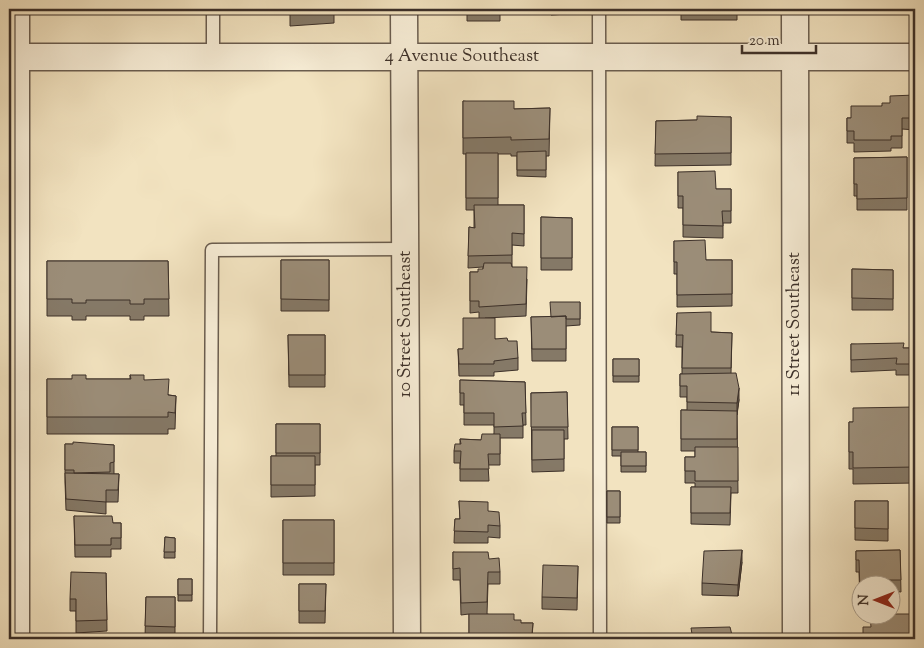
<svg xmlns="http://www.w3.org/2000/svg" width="924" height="648" font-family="'Sorts Mill Goudy',serif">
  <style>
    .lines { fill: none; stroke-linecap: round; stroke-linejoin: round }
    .service-casing { stroke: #6a5d4f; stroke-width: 15 }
    .minor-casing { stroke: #6a5d4f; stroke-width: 29 }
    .service { stroke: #f7edd6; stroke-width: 12 }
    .minor { stroke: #f7edd6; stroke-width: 26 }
    .wall { fill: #857967; stroke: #3c3029 }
    .shaded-wall { fill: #6c6354; stroke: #3c3029 }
    .building { fill: #9b8d78; stroke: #3c3029 }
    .labels { text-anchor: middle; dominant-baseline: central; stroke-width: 4; stroke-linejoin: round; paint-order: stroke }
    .street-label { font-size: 18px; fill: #3c3029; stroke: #f7edd6 }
  </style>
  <rect width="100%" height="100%" fill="#f2e3c0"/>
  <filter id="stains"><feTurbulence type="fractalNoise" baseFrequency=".004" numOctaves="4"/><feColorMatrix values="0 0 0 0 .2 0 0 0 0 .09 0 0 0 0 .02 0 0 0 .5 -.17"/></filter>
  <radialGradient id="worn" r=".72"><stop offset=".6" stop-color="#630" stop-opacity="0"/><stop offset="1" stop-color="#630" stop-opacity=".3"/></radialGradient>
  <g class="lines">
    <g class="service-casing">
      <path id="service" d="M 213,9 L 213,57
        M 599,9 L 600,639
        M 210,639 L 212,250 L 405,249"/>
    </g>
    <g class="minor-casing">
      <path id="minor" d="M 16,9 L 16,639
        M 404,9 L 407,639
        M 795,9 L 796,639
        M 9,57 L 915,57"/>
    </g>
    <use href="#service" class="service"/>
    <use href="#minor" class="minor"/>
  </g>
  <path class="wall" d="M 76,9 L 114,9 L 114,11 L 76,11 Z
    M 285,9 L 334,9 L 334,23 L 290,26 L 290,12 L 285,12 Z
    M 467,9 L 507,9 L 507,13 L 500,13 L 500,21 L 467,21 Z
    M 551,9 L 568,9 L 568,14 L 551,15 Z
    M 681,9 L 737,9 L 737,20 L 681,20 Z
    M 869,9 L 896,9 L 896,10 L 869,10 Z
    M 915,95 L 915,130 L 902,129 L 902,148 L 891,148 L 891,151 L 854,152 L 854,143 L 847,143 L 847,118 L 851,118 L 882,106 Z
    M 463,101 L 514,109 L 550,108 L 549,156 L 546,156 L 546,177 L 517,176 L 517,156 L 511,156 L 511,154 L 498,154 L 498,205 L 524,205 L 524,246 L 512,245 L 512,267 L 527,279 L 526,316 L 485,318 L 495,339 L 508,341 L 518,358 L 518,370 L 494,372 L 494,376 L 459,376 L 458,349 L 463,349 L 479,318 L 479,312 L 470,313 L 470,272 L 478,272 L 483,269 L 483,267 L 468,268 L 469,227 L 474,228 L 474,210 L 466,210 L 466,154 L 463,154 Z
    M 731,117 L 731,165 L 655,166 L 656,121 L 697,120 Z
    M 907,157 L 907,210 L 857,210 L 857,196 L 854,196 L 854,158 Z
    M 678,172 L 716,189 L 731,189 L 731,223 L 723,223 L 723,238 L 683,237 L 683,208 L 678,208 Z
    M 541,217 L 572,218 L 572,270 L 541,270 Z
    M 674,241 L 706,260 L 732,260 L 732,306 L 677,307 L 677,274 L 674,274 Z
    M 281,260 L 329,260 L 329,311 L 281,311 Z
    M 47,261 L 168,261 L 169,316 L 144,316 L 144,320 L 130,320 L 130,316 L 86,316 L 86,320 L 72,320 L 72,316 L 47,316 Z
    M 852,269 L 893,270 L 893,310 L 852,310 Z
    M 580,302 L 580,325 L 566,326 L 566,361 L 532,361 L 531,317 L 551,317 Z
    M 677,313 L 711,332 L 732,333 L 731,373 L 739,400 L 737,413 L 738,493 L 731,493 L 730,525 L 691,524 L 691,487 L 695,487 L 695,483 L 685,483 L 685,457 L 695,457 L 695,451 L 681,451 L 681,410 L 687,410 L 687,397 L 680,397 L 680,374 L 682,374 L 682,347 L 676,347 Z
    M 288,335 L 325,335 L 325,387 L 289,387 Z
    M 851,344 L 904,348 L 914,348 L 914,375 L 896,375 L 896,370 L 851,372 Z
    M 613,359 L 639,359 L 639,382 L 613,382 Z
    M 130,375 L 144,380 L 169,395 L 176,396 L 175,429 L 168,429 L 168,434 L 47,434 L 47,379 L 130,379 Z
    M 460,380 L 525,382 L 526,425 L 523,425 L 523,438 L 500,438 L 500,465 L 488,465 L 489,481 L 460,481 L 460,463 L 454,463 L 454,451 L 460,444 L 460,439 L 481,440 L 494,434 L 494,425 L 464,425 L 464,405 L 460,405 Z
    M 567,392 L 568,439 L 564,439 L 564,471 L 532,472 L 531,393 Z
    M 915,407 L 915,483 L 853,484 L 853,469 L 849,469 L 849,422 L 853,422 Z
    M 276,424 L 320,424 L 320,465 L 315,465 L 315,496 L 271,497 L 271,456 L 276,456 Z
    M 612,427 L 638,427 L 638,452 L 646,452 L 646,472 L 621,472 L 621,456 L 612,456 Z
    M 65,444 L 114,445 L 114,474 L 119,474 L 118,502 L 106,502 L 106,514 L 66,510 L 65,482 Z
    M 607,491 L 620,491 L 620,523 L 607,523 Z
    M 459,501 L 488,511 L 500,526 L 500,538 L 488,537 L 488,543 L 454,543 L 455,519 L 460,519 Z
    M 855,501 L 888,501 L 888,541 L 855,540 Z
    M 74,516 L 113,523 L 121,523 L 121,549 L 111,549 L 111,557 L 75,557 Z
    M 283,520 L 334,520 L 334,575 L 283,575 Z
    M 165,537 L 175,538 L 175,558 L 164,558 Z
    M 900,550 L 901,592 L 892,591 L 892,586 L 862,586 L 862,605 L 860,605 L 859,572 L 856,572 L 856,551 Z
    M 453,552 L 489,559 L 500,572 L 500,584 L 488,584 L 487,614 L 514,620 L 521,623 L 533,623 L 532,639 L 469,639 L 469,614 L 461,615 L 460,580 L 453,580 Z
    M 742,562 L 738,596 L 702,595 L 702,583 Z
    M 578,566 L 577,610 L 542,609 L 542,597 Z
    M 106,573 L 107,631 L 76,633 L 76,611 L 70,611 L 70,599 Z
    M 178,579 L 192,579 L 192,601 L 178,601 Z
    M 299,584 L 326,584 L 325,623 L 299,623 Z
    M 146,597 L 175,597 L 175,634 L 165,638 L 145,638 Z
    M 910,614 L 910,639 L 863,639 Z"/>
  <path class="shaded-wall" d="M 739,388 L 739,400 L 737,415 L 737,403 Z
    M 742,550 L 742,562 L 738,596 L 738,585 Z"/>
  <path class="building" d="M 290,9 L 334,9 L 334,12 L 290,14 Z
    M 467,9 L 500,9 L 500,10 Z
    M 915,95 L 915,118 L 902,118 L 902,136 L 891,136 L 891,140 L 854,140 L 854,131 L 847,131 L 847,118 L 851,118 L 851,106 L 882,106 L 882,103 L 890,103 L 890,96 Z
    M 463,101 L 514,101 L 514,109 L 550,108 L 549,139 L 511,140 L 511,137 L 463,138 Z
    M 697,116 L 731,117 L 731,153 L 655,154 L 656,121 L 697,120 Z
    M 546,151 L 546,170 L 517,170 L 517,152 Z
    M 466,153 L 498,153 L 498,198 L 466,198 Z
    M 907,157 L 907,198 L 857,199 L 857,184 L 854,184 L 854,158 Z
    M 715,171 L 716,189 L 731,189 L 731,211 L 722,211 L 723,226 L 683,225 L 683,196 L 678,196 L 678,172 Z
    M 474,205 L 524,205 L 524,234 L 512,233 L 512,255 L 468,256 L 469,227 L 475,228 Z
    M 541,217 L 572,218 L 572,258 L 541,258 Z
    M 705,240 L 706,260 L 732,260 L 732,294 L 677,295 L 677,262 L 674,262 L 674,241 Z
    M 281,260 L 329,260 L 329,300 L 281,299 Z
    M 47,261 L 168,261 L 169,299 L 144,299 L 144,304 L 130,304 L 130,300 L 86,300 L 86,303 L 72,303 L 72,299 L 47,299 Z
    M 484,263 L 511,263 L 512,267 L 527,267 L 526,304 L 479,307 L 479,301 L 470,301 L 470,272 L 478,272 L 478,269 L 483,269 Z
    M 852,269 L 893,270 L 893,299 L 852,298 Z
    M 550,302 L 580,302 L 580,319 L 566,319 L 566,316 L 551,317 Z
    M 711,312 L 711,332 L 732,333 L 731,368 L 682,368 L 683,335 L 676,335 L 677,313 Z
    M 566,316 L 566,349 L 532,349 L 531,317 Z
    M 463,318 L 495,318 L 495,339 L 507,338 L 508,341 L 517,341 L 518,358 L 494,361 L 494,364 L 459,364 L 458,349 L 463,349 Z
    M 288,335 L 325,335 L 325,375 L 289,375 Z
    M 904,343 L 903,348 L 914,348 L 914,364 L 896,364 L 897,358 L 851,360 L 851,344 Z
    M 613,359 L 639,359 L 639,376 L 613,376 Z
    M 736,373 L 739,388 L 737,403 L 687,402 L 687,386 L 680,386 L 680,374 Z
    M 72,375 L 86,375 L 86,379 L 131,379 L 130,375 L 144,375 L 144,380 L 169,379 L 168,395 L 176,396 L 175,413 L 168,412 L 168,417 L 47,417 L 47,379 L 72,379 Z
    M 460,380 L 525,382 L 526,413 L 522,413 L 523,426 L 494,427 L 494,413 L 464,413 L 464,393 L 460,393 Z
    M 567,392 L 568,427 L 531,427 L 531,393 Z
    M 915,407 L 915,467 L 853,468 L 853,452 L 849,452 L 849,422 L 853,422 L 853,408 Z
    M 681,410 L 737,411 L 737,439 L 681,439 Z
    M 276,424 L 320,424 L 320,453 L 276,453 Z
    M 612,427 L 638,427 L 638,450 L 612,450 Z
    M 532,430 L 564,430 L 564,459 L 532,460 Z
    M 482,434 L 500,434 L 500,454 L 488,454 L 489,469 L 460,469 L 461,451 L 454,451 L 455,444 L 461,444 L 460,439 L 481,440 Z
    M 73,442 L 114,445 L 114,462 L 110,463 L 110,472 L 74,473 L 74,470 L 65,470 L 65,444 L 73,444 Z
    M 695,447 L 738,447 L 738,481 L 695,481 L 695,471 L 685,471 L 685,457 L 695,457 Z
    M 621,452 L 646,452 L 646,466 L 621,466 Z
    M 271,456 L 315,456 L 315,485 L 271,485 Z
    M 65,473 L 119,474 L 118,490 L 106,490 L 106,502 L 66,499 Z
    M 691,487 L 731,487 L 730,513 L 691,513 Z
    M 607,491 L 620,491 L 620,517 L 607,517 Z
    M 459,501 L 488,502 L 488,511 L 499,512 L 500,526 L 488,525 L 488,532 L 454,531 L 455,519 L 460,519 Z
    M 855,501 L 888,501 L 888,529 L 855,528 Z
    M 74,516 L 112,516 L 113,523 L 121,523 L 121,538 L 111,538 L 111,545 L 75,545 Z
    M 283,520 L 334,520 L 334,563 L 283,563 Z
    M 165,537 L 175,538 L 175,552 L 164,552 Z
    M 742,550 L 738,585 L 702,583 L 704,551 Z
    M 900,550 L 901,580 L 888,580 L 889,586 L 862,586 L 862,593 L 860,593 L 859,560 L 856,560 L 856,551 Z
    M 453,552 L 488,552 L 489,559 L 499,558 L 500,572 L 488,572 L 487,602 L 461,603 L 460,568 L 453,569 Z
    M 543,565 L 578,566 L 577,598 L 542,597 Z
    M 71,572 L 106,573 L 107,620 L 76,621 L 76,599 L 70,599 Z
    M 178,579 L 192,579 L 192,595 L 178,595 Z
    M 299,584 L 326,584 L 325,611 L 299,611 Z
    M 146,597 L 175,597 L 175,627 L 145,626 Z
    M 469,614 L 514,614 L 514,620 L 521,620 L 521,623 L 533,623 L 532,634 L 522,635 L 521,639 L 469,639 Z
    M 892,614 L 910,614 L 910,636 L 899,636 L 899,639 L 863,639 L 863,627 L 871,627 L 870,616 L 892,616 Z
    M 730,627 L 733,639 L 680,639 L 680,634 L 692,634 L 691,628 Z
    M 165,634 L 184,634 L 184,639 L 165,639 Z
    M 298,634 L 327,634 L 327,639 L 298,639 Z"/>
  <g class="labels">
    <g class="street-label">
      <text x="462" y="57">4 Avenue Southeast</text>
      <text transform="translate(406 324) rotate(-90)">10 Street Southeast</text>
      <text transform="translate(795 324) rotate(-90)">11 Street Southeast</text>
    </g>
  </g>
  <rect width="924" height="648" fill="none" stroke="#f2e3c0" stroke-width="30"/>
  <rect x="10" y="10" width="904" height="628" fill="none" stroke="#3c3029" stroke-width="2.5"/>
  <rect x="15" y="15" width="894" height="618" fill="none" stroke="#3c3029"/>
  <g transform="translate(876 600) rotate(270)"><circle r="24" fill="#f7edd6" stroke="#aca191"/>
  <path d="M0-4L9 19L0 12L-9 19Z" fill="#8f2418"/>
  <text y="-8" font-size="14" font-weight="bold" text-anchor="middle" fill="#3c3029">N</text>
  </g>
  <path d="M742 45v8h74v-8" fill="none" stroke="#3c3029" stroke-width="2.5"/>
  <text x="749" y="45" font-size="15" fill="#3c3029" stroke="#f7edd6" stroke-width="4" paint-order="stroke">20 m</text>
  <rect width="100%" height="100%" filter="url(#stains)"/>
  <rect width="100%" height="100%" fill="url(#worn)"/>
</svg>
